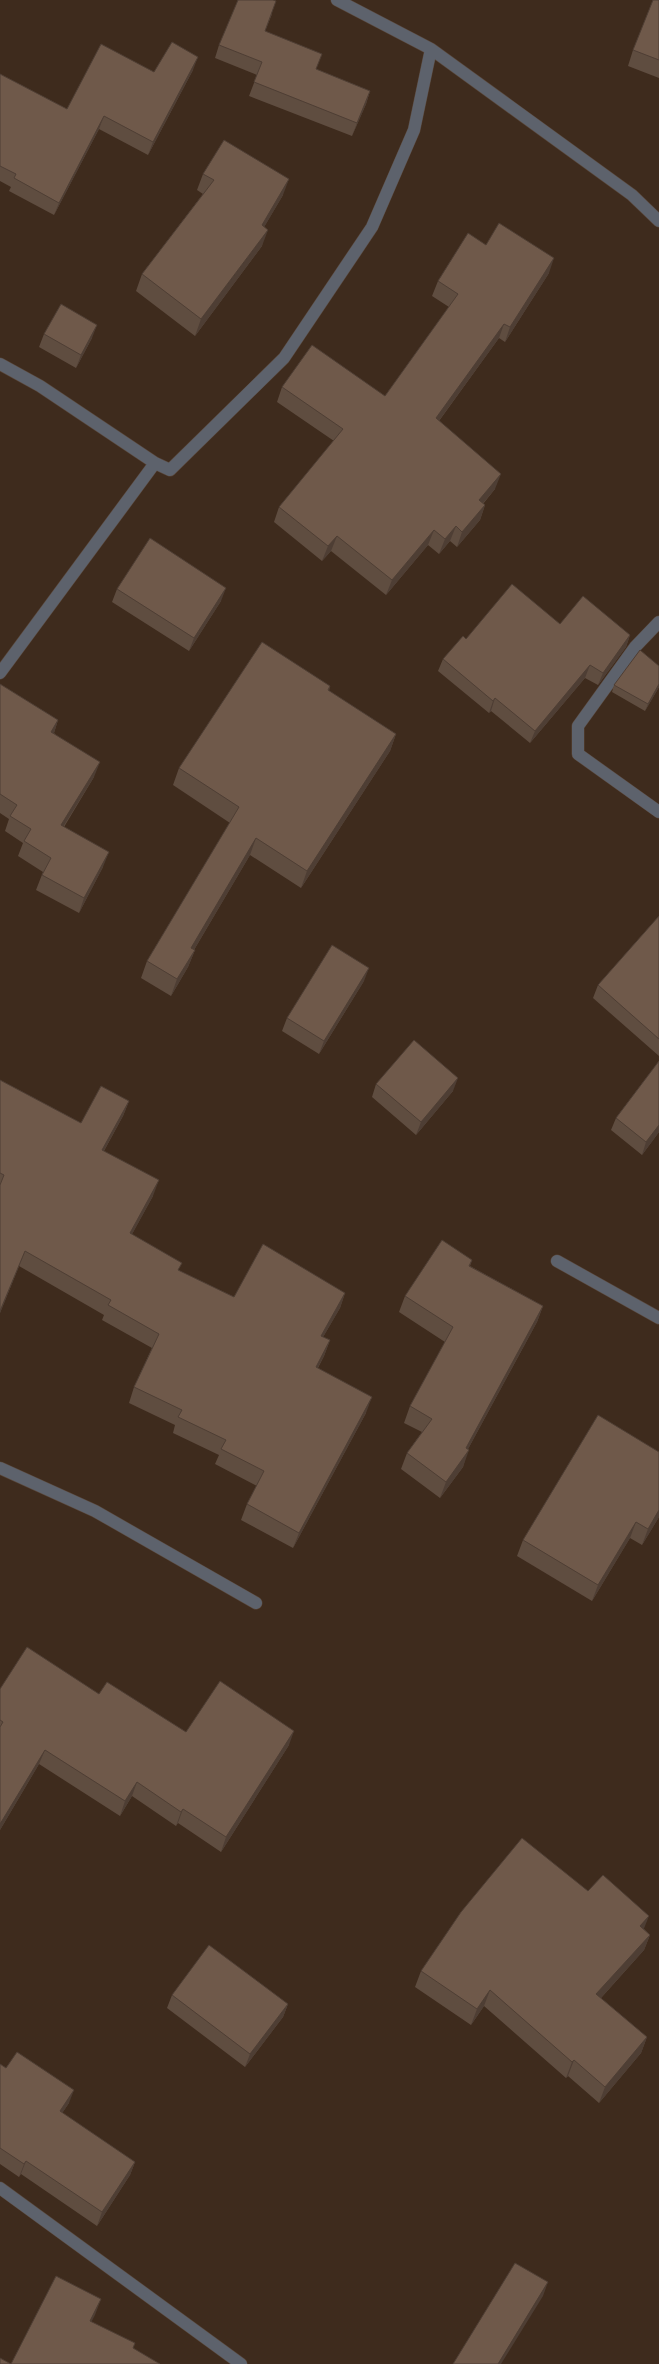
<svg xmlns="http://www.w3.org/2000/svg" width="659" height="2364" font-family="Merriweather,serif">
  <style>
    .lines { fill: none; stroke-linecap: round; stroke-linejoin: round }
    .minor-casing { stroke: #594639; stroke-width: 13 }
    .minor { stroke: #5d626c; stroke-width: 12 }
    .wall { fill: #5f4d40 }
    .shaded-wall { fill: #4e3e34 }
    .building { fill: #6f594a; stroke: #4e3e34 }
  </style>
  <rect width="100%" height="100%" fill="#3e2b1d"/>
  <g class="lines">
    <g class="minor-casing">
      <path id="minor" d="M 431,49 L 632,195 L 659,221
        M 0,364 L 40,386 L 155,463 L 0,673
        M 155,463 L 170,470 L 284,358 L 372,227 L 414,130 L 431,49 L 337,0
        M 659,622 L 635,647 L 578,726 L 578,754 L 659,812
        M 557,1261 L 659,1318
        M 0,1468 L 95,1511 L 256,1603
        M 0,2188 L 241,2364"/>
    </g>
    <use href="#minor" class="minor"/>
  </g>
  <path class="wall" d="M 659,0 L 659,78 L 628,66 L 633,50 Z
    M 272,14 L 265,31 L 316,69 L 370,91 L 366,104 L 352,136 L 249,96 L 257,75 L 215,58 L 219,45 Z
    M 193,70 L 148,155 L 99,129 L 54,215 L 9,191 L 11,187 L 0,181 L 0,74 L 67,109 L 154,72 Z
    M 203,174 L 283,195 L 264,227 L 262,246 L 195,336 L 136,291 L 142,274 L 203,194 L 197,190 Z
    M 486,245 L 549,273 L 505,342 L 499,338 L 439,421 L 495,489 L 483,504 L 485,505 L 480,520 L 457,547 L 450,541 L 439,554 L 428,545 L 386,595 L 331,551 L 322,561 L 274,522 L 279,507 L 334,441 L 277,402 L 282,387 L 385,396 L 449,307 L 432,296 L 438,281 Z
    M 44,334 L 92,338 L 76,368 L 39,347 Z
    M 117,589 L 221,601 L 189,651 L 112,602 Z
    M 560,624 L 630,635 L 626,647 L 598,685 L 585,678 L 530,743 L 491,711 L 489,713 L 438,671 L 443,659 L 466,639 Z
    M 0,684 L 58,720 L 54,733 L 94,777 L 64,827 L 103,867 L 79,913 L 36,890 L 43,872 L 18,856 L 23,843 L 5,831 L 9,819 L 0,813 Z
    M 614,685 L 659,687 L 645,711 L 612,692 Z
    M 330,686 L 329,691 L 396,734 L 390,751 L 301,888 L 250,855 L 194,950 L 195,950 L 188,967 L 171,996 L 141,978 L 147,961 L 230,823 L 173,785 L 179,768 Z
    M 659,916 L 659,1056 L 593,998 L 598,985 Z
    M 364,981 L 319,1054 L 282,1031 L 287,1018 Z
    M 659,1061 L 659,1132 L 642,1155 L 611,1130 L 616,1118 Z
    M 0,1080 L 81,1123 L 129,1101 L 123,1116 L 104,1151 L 153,1196 L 132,1234 L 180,1271 L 234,1297 L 345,1293 L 340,1308 L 323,1337 L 330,1340 L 324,1356 L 318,1368 L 366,1413 L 293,1548 L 241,1520 L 247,1504 L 257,1486 L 215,1464 L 219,1455 L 173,1433 L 175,1425 L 129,1403 L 134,1387 L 152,1348 L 102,1320 L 104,1315 L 19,1266 L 0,1313 Z
    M 376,1084 L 453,1091 L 416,1135 L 372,1097 Z
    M 472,1260 L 470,1266 L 543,1306 L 537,1322 L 468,1449 L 463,1467 L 440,1498 L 401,1469 L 407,1453 L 422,1432 L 404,1423 L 410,1406 L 445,1342 L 399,1312 L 405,1296 Z
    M 659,1517 L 642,1545 L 630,1538 L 592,1601 L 517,1556 L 523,1540 Z
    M 0,1689 L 99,1694 L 186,1732 L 289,1745 L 221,1852 L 178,1823 L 176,1826 L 132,1796 L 120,1816 L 39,1764 L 0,1830 Z
    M 588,1891 L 644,1929 L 650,1935 L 644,1950 L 601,1998 L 647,2037 L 641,2053 L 599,2103 L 568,2076 L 566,2078 L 484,2006 L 471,2025 L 415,1987 L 421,1971 Z
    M 172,1995 L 288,2004 L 283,2017 L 245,2067 L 167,2008 Z
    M 0,2064 L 6,2068 L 69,2103 L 62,2113 L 135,2162 L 130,2175 L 97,2226 L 21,2174 L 19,2177 L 0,2164 Z"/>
  <path class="shaded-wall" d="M 198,57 L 193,70 L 148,155 L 153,142 Z
    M 370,91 L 366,104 L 352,136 L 357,123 Z
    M 104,116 L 99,129 L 54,215 L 59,203 Z
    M 289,179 L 283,195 L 256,241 L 262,225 Z
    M 268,230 L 262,246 L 195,336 L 201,319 Z
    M 554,258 L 549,273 L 505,342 L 510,327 Z
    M 504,324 L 499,338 L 430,433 L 436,418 Z
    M 97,325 L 92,338 L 76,368 L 81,355 Z
    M 501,474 L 495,489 L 473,515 L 479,500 Z
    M 485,505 L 480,520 L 457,547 L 462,532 Z
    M 456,526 L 450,541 L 439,554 L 445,539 Z
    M 434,530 L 428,545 L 386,595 L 392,580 Z
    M 337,536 L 331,551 L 322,561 L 328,546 Z
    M 226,588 L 221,601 L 189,651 L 194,638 Z
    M 630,635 L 626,647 L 598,685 L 603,673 Z
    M 590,665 L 585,678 L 530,743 L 535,731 Z
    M 659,684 L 659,687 L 645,711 L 648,704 Z
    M 495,698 L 491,711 L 489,713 L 493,701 Z
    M 58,720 L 53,736 L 51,732 Z
    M 396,734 L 390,751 L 301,888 L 307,871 Z
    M 100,762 L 94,777 L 55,840 L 61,825 Z
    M 256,838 L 250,855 L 185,965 L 191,948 Z
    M 109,852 L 103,867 L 79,913 L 84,898 Z
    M 195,950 L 188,967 L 171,996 L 177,979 Z
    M 369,968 L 364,981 L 319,1054 L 324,1041 Z
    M 458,1078 L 453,1091 L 416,1135 L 421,1122 Z
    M 129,1101 L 123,1116 L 96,1165 L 102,1150 Z
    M 659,1125 L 659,1132 L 642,1155 L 646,1142 Z
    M 159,1180 L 153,1196 L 124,1249 L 130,1233 Z
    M 25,1251 L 19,1266 L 0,1313 L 0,1311 Z
    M 345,1293 L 340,1308 L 315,1351 L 321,1336 Z
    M 543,1306 L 537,1322 L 462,1460 L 469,1450 L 463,1467 L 440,1498 L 446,1482 L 466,1448 Z
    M 330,1340 L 324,1356 L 310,1382 L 316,1367 Z
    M 372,1397 L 366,1413 L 293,1548 L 299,1533 Z
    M 659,1510 L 659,1517 L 642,1545 L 648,1529 Z
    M 636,1522 L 630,1538 L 592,1601 L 598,1585 Z
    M 294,1731 L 289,1745 L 221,1852 L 226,1837 Z
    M 45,1750 L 39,1764 L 0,1830 L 0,1824 Z
    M 137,1782 L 132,1796 L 120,1816 L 125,1801 Z
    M 183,1809 L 178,1823 L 176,1826 L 181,1812 Z
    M 649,1916 L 643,1931 L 640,1926 Z
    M 650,1935 L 644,1950 L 590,2010 L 596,1994 Z
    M 490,1990 L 484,2006 L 471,2025 L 477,2009 Z
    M 288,2004 L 283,2017 L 245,2067 L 250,2054 Z
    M 647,2037 L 641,2053 L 599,2103 L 605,2087 Z
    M 574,2060 L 568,2076 L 566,2078 L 572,2062 Z
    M 74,2090 L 69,2103 L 55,2124 L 60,2111 Z
    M 26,2161 L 21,2174 L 19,2177 L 24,2164 Z
    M 135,2162 L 130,2175 L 97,2226 L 102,2212 Z
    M 548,2282 L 543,2296 L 501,2364 L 498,2364 Z
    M 101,2299 L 95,2315 L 84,2336 L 90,2321 Z"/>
  <path class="building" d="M 238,0 L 273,0 L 276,1 L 265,31 L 322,54 L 316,69 L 370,91 L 357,123 L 254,82 L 262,62 L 219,45 Z
    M 653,0 L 659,0 L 659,60 L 633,50 Z
    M 172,42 L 198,57 L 153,142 L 104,116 L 59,203 L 14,178 L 16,174 L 0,166 L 0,74 L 67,109 L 101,44 L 154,72 Z
    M 224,140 L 289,179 L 262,225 L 268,230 L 201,319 L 142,274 L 214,180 L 203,174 Z
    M 499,223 L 554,258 L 510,327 L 504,324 L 436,418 L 501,474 L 479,500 L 485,505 L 462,532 L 456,526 L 445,539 L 434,530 L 392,580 L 337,536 L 328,546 L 279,507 L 343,429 L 282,387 L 312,345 L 385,396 L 458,294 L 438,281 L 468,233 L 486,245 Z
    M 61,304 L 97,325 L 81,355 L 44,334 Z
    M 150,538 L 226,588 L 194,638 L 117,589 Z
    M 512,584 L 560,624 L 583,596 L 630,635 L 603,673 L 590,665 L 535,731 L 495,698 L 493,701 L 443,659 L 463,636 L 466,639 Z
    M 262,642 L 330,686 L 328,690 L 396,734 L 307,871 L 256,838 L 191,948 L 195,950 L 177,979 L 147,961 L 239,807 L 179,768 Z
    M 640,650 L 659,666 L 659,684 L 648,704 L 614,685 Z
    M 0,684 L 58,720 L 51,732 L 100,762 L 61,825 L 109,852 L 84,898 L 42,875 L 51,858 L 24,841 L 31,829 L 10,816 L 17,805 L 0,794 Z
    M 659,916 L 659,1039 L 598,985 Z
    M 332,945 L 369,968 L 324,1041 L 287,1018 Z
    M 414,1040 L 458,1078 L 421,1122 L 376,1084 Z
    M 659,1061 L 659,1125 L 646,1142 L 616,1118 Z
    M 0,1080 L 81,1123 L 101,1086 L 129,1101 L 102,1150 L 159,1180 L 130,1233 L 182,1263 L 178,1270 L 234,1297 L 263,1244 L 345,1293 L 321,1336 L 330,1340 L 316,1367 L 372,1397 L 299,1533 L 247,1504 L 264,1471 L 221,1449 L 226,1440 L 178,1417 L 182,1410 L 134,1387 L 159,1334 L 108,1305 L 111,1300 L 25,1251 L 0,1311 L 0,1185 L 4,1175 L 0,1173 Z
    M 442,1240 L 472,1260 L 469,1266 L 543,1306 L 466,1448 L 469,1450 L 446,1482 L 407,1453 L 432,1419 L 410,1406 L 453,1327 L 405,1296 Z
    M 598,1415 L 659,1452 L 659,1510 L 648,1529 L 636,1522 L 598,1585 L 523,1540 Z
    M 27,1647 L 99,1694 L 107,1682 L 186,1732 L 220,1681 L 294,1731 L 226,1837 L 183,1809 L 181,1812 L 137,1782 L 125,1801 L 45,1750 L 0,1824 L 0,1727 L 3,1722 L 0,1720 L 0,1689 Z
    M 522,1838 L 588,1891 L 603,1875 L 649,1916 L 640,1926 L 650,1935 L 596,1994 L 647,2037 L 605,2087 L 574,2060 L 572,2062 L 490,1990 L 477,2009 L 421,1971 L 461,1912 Z
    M 209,1945 L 288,2004 L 250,2054 L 172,1995 Z
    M 17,2052 L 74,2090 L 60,2111 L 135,2162 L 102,2212 L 26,2161 L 24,2164 L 0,2148 L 0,2064 L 6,2068 Z
    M 515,2263 L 548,2282 L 498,2364 L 453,2364 Z
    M 56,2276 L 101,2299 L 90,2321 L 135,2343 L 133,2348 L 160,2364 L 11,2364 Z
    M 0,2358 L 11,2364 L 0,2364 Z"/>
</svg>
